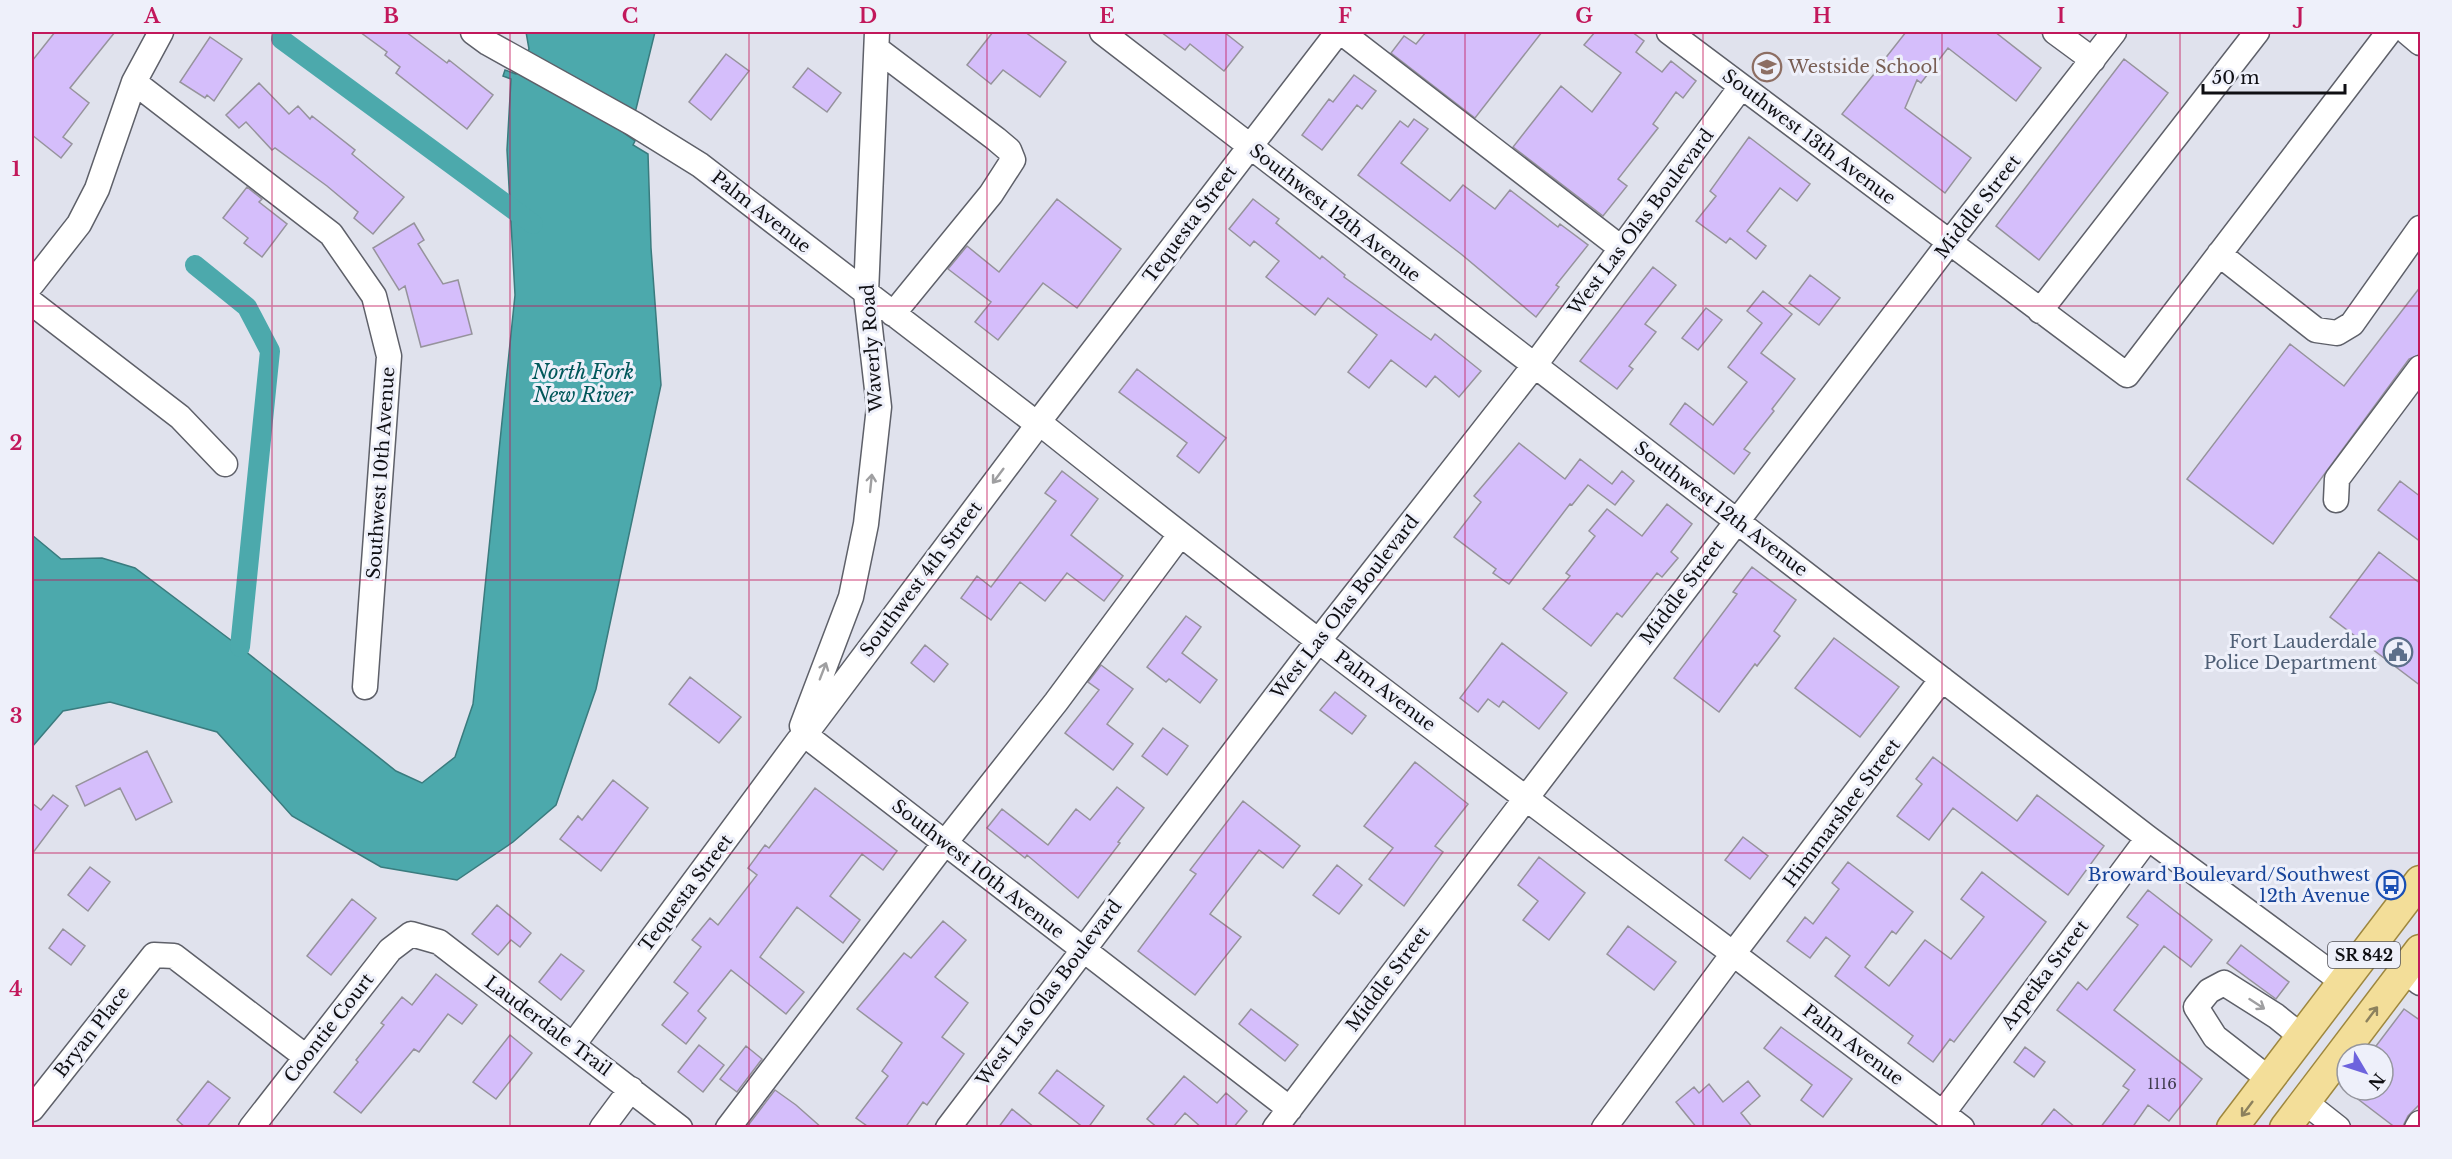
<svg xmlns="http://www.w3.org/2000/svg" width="2452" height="1159" font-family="'Libre Baskerville',serif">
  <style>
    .water { fill: #4ca9ac; stroke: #3a7b7e; stroke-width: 1.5 }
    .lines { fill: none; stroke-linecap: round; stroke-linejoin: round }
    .canal { stroke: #4ca9ac; stroke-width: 20 }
    .building { fill: #d5befb; stroke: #96939c; stroke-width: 1.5 }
    .minor-casing { stroke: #5e6069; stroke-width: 27 }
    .major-casing { stroke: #9e873e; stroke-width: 33 }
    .minor { stroke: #fff; stroke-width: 24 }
    .major { stroke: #f3de99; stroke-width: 30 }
    .oneway { stroke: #9f9fa1 }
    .oneway2 { stroke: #8c815d }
    .grid { fill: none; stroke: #c2185b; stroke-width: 1.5; stroke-opacity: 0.55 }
    .labels { text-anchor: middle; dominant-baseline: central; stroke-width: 6; stroke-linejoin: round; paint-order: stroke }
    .number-label { font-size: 15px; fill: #403b4d }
    .shield { fill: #eef0fa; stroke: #525258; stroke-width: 1.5 }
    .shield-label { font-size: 16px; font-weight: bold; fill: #0f0f13 }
    .education-label { font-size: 18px; fill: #785e54; stroke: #eef0fa; text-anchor: start }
    .street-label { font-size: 18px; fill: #0f0f13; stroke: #eef0fa }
    .service-label { font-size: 18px; fill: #4e5e75; stroke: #eef0fa; text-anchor: end }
    .transit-label { font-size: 18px; fill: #164399; stroke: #eef0fa; text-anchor: end }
    .water-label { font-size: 20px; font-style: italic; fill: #00575a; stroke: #eef0fa }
    .neatline { fill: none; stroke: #c2185b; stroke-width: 2 }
    .grid-label { font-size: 20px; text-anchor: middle; font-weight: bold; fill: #c2185b }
  </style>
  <rect width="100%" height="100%" fill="#e0e2ed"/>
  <path class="water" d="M 526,32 L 655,32 L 636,109 L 624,133 L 635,141 L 633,145 L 648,154 L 651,248 L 661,385 L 596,689 L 556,805 L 513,842 L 457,880 L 381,867 L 292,816 L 217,732 L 110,702 L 63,711 L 32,747 L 32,535 L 61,559 L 102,558 L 135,568 L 240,647 L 396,771 L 422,783 L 455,757 L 473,704 L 515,295 L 507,150 L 511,79 L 503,76 L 505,70 L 516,74 L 529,49 Z"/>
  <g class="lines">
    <path class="canal" d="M 281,39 L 533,224
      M 195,265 L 247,307 L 270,351 L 240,647"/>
  </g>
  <path class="building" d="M 55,32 L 115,32 L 70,88 L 89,103 L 63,137 L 72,144 L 61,158 L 32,135 L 32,61 Z
    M 360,32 L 406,32 L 447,63 L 449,60 L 493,95 L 467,129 L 396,73 L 400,67 L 385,55 L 387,52 Z
    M 993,32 L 1025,32 L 1066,62 L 1040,97 L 1003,70 L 991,84 L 967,65 Z
    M 1161,32 L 1224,32 L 1243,47 L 1224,71 L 1190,44 L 1185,50 Z
    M 1426,32 L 1542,32 L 1475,118 L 1391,53 L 1404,36 L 1416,44 Z
    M 1595,32 L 1632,32 L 1644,41 L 1636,52 L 1662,72 L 1671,61 L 1696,81 L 1683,98 L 1676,92 L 1653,124 L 1658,128 L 1618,179 L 1627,186 L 1603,216 L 1513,147 L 1561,86 L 1592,112 L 1621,73 L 1584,45 Z
    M 1906,32 L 1995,32 L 2041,68 L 2016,101 L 1948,48 L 1921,83 L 1917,80 L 1905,108 L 1971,158 L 1945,193 L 1842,114 L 1874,74 L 1878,65 L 1880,65 Z
    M 210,37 L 242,59 L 214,101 L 207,95 L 205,98 L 180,82 Z
    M 726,54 L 749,71 L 711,120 L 689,102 Z
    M 2124,59 L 2168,93 L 2039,260 L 1996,226 Z
    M 808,68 L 841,93 L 827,112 L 793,87 Z
    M 1354,75 L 1376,91 L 1362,109 L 1357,105 L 1322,150 L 1302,135 L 1329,99 L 1333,102 Z
    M 259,83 L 289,114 L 298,106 L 310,119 L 312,116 L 355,150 L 352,154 L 404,197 L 373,234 L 354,218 L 358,212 L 327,186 L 275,148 L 272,150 L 246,122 L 239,128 L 226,115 Z
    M 1414,119 L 1428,129 L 1401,163 L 1450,201 L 1463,185 L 1495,209 L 1510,190 L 1558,227 L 1560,224 L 1588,245 L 1556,285 L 1559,287 L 1536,317 L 1461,254 L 1358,175 L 1400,121 L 1408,127 Z
    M 1749,137 L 1810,184 L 1797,201 L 1780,188 L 1747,231 L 1766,246 L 1756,259 L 1730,238 L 1726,243 L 1696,221 L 1716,196 L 1710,191 Z
    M 247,187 L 262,199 L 259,202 L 287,224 L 262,257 L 244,243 L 248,238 L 223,218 Z
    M 1057,199 L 1121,249 L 1077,308 L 1043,283 L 998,340 L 975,322 L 991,302 L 948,269 L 967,246 L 999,272 Z
    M 1253,199 L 1279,219 L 1276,223 L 1320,259 L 1322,256 L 1345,275 L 1344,277 L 1431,340 L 1435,334 L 1481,371 L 1459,397 L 1435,376 L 1426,387 L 1391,360 L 1369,388 L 1348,372 L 1377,335 L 1328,298 L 1315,315 L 1266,277 L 1279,261 L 1254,241 L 1250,246 L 1229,229 Z
    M 414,223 L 424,240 L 418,244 L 443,284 L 458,280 L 472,334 L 421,347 L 405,286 L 399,290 L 373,248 Z
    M 1653,267 L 1676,285 L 1645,324 L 1656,332 L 1629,366 L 1633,369 L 1617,389 L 1580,361 Z
    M 1810,275 L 1840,298 L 1819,325 L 1789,303 Z
    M 2421,286 L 2421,354 L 2409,359 L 2273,544 L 2187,479 L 2290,344 L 2344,386 Z
    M 1763,291 L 1792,314 L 1761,353 L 1795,379 L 1772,409 L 1774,411 L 1744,449 L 1750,453 L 1734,474 L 1670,424 L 1685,403 L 1713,425 L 1747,382 L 1728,367 L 1762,323 L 1747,311 Z
    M 1706,308 L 1722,320 L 1698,350 L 1682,338 Z
    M 1137,369 L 1226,438 L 1199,473 L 1177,456 L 1187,443 L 1119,392 Z
    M 1519,443 L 1565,479 L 1580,459 L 1612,484 L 1622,471 L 1634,481 L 1615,505 L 1588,485 L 1572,505 L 1570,504 L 1509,584 L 1493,573 L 1496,569 L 1454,537 L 1481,502 L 1474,496 Z
    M 1062,471 L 1098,499 L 1071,535 L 1123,576 L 1104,601 L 1067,573 L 1045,601 L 1020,582 L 991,620 L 961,598 L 977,576 L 991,587 L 1056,501 L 1045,493 Z
    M 2400,481 L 2421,497 L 2421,542 L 2378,510 Z
    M 1667,504 L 1692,524 L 1671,552 L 1678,558 L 1662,577 L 1657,573 L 1622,617 L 1617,613 L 1591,646 L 1543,609 L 1570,576 L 1566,573 L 1595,536 L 1589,531 L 1607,509 L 1642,536 Z
    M 2379,552 L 2421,584 L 2421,686 L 2330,617 Z
    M 1752,567 L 1796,600 L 1774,631 L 1780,636 L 1757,666 L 1755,664 L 1719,712 L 1674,678 L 1737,594 L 1733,592 Z
    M 1186,616 L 1201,627 L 1182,653 L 1217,680 L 1200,703 L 1169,679 L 1166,682 L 1147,667 Z
    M 1834,638 L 1899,687 L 1860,737 L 1795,688 Z
    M 1502,643 L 1567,693 L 1539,729 L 1503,701 L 1499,707 L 1488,699 L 1478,712 L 1460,698 Z
    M 925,645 L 948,664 L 934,682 L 911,663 Z
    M 1101,665 L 1133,689 L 1107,724 L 1133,744 L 1113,770 L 1065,733 L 1099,690 L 1088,682 Z
    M 690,677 L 741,717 L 719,743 L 669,704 Z
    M 1335,692 L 1366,716 L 1352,734 L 1320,710 Z
    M 1163,728 L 1188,746 L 1167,775 L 1142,756 Z
    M 147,751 L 172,802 L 136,820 L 120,788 L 85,806 L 76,786 Z
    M 1933,757 L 2017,821 L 2037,795 L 2104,846 L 2068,895 L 1953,808 L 1929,840 L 1897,816 L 1922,784 L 1916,779 Z
    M 1415,762 L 1468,804 L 1435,846 L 1443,852 L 1404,906 L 1369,879 L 1393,848 L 1364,826 Z
    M 613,780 L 648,808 L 601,871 L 560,839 L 578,816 L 582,820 Z
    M 1117,787 L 1144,808 L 1118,842 L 1120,843 L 1078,898 L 1027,855 L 1025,858 L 987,828 L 1002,809 L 1048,845 L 1076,809 L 1090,820 Z
    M 815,788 L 897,851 L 883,870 L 862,854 L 830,896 L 860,920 L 843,943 L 797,907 L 760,957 L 804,992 L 786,1014 L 731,970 L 698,1011 L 706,1018 L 686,1044 L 662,1025 L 688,993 L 674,982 L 701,947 L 692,940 L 710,918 L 718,925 L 757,875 L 748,868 L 765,845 L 769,848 Z
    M 53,795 L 68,806 L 32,854 L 32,803 L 41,810 Z
    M 1243,801 L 1300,846 L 1283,868 L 1259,850 L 1210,914 L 1241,937 L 1195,995 L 1138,951 L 1196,874 L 1190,870 Z
    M 1743,837 L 1768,856 L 1750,879 L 1725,860 Z
    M 1539,857 L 1585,893 L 1549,940 L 1523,920 L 1538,901 L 1518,885 Z
    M 1848,862 L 1913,912 L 1896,934 L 1892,931 L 1865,967 L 1889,986 L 1925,940 L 1951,959 L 1984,917 L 1961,899 L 1982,872 L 2046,922 L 1954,1042 L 1950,1039 L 1933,1062 L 1908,1043 L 1913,1036 L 1835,976 L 1850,956 L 1826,937 L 1810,958 L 1787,941 L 1805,917 L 1813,924 L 1839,889 L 1832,883 Z
    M 1337,865 L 1362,885 L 1339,914 L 1313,895 Z
    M 90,867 L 110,882 L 88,911 L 68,895 Z
    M 2148,890 L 2212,940 L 2191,967 L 2164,946 L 2114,1010 L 2202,1079 L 2169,1121 L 2148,1105 L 2132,1128 L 2100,1128 L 2129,1090 L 2123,1086 L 2135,1070 L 2057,1010 L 2078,982 L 2087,990 L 2138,925 L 2127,917 Z
    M 352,899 L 376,918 L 331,975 L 307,956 Z
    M 497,905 L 531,933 L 520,947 L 511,940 L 498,955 L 472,934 Z
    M 943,921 L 966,940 L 935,977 L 968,1003 L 942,1037 L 964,1054 L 927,1105 L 923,1102 L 905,1128 L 870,1128 L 856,1118 L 888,1076 L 882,1071 L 902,1043 L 857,1009 L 904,953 L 911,958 Z
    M 1628,926 L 1676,962 L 1654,990 L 1607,954 Z
    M 63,929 L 85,946 L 71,965 L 49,948 Z
    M 2241,945 L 2289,982 L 2276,999 L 2227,963 Z
    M 561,954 L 584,971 L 561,1000 L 539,982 Z
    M 436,974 L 477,1005 L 462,1024 L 448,1014 L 419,1052 L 414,1049 L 361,1113 L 334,1092 L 358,1062 L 356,1060 L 384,1025 L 381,1023 L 402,997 L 412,1005 Z
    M 1251,1009 L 1298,1045 L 1285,1061 L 1239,1024 Z
    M 2404,1009 L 2421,1021 L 2421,1103 L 2408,1116 L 2402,1128 L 2396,1128 L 2346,1090 L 2383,1090 L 2383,1054 L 2370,1054 Z
    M 1781,1027 L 1852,1079 L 1823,1117 L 1801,1100 L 1812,1085 L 1764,1048 Z
    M 510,1035 L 532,1053 L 496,1099 L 473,1082 Z
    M 699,1045 L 724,1065 L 703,1092 L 678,1072 Z
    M 746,1046 L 762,1059 L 737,1092 L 720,1079 Z
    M 2025,1047 L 2045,1062 L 2034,1077 L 2014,1062 Z
    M 1057,1070 L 1104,1106 L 1088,1128 L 1084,1128 L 1039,1093 Z
    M 1184,1076 L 1217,1103 L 1226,1093 L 1247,1111 L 1233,1128 L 1202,1128 L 1185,1113 L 1172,1128 L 1158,1128 L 1147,1119 Z
    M 208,1081 L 230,1098 L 206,1128 L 186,1128 L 177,1120 Z
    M 1748,1081 L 1760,1096 L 1741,1113 L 1753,1128 L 1697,1128 L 1676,1102 L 1694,1087 L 1699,1093 L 1709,1084 L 1723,1102 Z
    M 775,1090 L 796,1105 L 822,1128 L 746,1128 Z
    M 1012,1109 L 1035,1128 L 998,1128 Z
    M 2054,1109 L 2076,1128 L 2039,1128 Z"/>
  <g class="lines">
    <g class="minor-casing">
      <path id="minor" d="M 473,32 L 488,43 L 634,124 L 700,165 L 1032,420
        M 1102,32 L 2148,838 L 2343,982
        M 1341,32 L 1621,248
        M 1669,32 L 2127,375 L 2389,32
        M 2055,32 L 2093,60
        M 2407,32 L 2420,43
        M 877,49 L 996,139 L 1009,150 L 1013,160 L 991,194 L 893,314
        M 134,82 L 331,234 L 374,296 L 389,356 L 365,687
        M 2219,254 L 2316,330 L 2337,333 L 2352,324 L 2420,228
        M 32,284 L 79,224 L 97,189 L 134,82 L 161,32
        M 32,303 L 180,417 L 225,464
        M 2040,311 L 2257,32
        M 1043,416 L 1338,32
        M 1046,428 C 1269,606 1498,778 1727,949
        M 2336,500 L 2337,479 L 2420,368
        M 802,726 L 851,597 L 866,524 L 879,407 L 866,293 L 877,32
        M 810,728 L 1034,430
        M 809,738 L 1290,1109
        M 1739,946 L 1942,679
        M 1744,962 L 1962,1128
        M 2405,971 L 2420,983
        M 573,1045 L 799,740
        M 2269,1079 L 2215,1037 L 2196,1007 L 2209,991 L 2224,983 L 2276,1016 L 2302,1037
        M 2305,1102 L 2338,1128
        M 32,1109 L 154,955 L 174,956 L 306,1057
        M 1943,1113 L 2148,838
        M 251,1128 L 390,950 L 411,934 L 439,942 L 680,1128
        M 602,1128 L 631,1089
        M 728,1128 L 944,844 L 1056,702 L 1180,535
        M 948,1128 L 1309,653 L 1534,366 L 1741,87
        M 1275,1128 L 1949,243 L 2114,32
        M 1604,1128 L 1727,962
        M 2417,1128 L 2420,1123"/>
    </g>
    <g class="major-casing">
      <path id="major" d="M 2232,1128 L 2420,881
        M 2285,1128 L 2420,950"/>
    </g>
    <use href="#minor" class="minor"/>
    <use href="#major" class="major"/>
  </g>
  <defs><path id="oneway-shaft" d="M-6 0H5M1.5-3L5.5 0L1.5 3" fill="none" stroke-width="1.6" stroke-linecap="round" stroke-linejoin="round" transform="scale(1.5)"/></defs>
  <g class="oneway">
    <use href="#oneway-shaft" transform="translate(998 476) rotate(127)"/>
    <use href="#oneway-shaft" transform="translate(871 483) rotate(-84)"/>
    <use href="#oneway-shaft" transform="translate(823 671) rotate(-69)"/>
    <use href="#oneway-shaft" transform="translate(2257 1004) rotate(33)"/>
  </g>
  <g class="oneway2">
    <use href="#oneway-shaft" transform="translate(2372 1014) rotate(-53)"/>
    <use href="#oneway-shaft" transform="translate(2247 1109) rotate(127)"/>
  </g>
  <path class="grid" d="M 272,32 L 272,1128M 510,32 L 510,1128M 749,32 L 749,1128M 987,32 L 987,1128M 1226,32 L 1226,1128M 1465,32 L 1465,1128M 1703,32 L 1703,1128M 1942,32 L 1942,1128M 2180,32 L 2180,1128M 32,306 L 2420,306M 32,580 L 2420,580M 32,853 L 2420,853"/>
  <defs>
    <g id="school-ring" transform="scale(1.5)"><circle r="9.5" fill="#eef0fa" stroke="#8d6e63" stroke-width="1.5"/><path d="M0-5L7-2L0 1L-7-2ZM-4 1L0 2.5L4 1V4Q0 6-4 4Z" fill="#8d6e63"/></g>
    <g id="civic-ring" transform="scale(1.5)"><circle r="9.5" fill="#eef0fa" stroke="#5c6f8a" stroke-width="1.5"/><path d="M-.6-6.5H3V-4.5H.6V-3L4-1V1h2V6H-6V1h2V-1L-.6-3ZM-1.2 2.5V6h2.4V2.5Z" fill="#5c6f8a"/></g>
    <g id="bus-ring" transform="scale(1.5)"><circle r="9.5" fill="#eef0fa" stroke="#1a4fb4" stroke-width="1.5"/><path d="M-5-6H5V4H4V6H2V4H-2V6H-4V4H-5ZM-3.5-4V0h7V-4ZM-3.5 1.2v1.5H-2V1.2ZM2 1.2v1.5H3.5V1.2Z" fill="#1a4fb4"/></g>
  </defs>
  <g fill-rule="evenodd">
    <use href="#school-ring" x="1767" y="67"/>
    <use href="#civic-ring" x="2398" y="652"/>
    <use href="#bus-ring" x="2391" y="885"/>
  </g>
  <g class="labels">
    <g class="number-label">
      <text x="2162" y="1083">1116</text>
    </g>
    <rect class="shield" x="2328" y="942" width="72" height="26" rx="4.5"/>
    <g class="shield-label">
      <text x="2364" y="955">SR 842</text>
    </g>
    <g class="education-label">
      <text x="1788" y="67">Westside School</text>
    </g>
    <g class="street-label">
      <text transform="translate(1809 137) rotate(37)">Southwest 13th Avenue</text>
      <text transform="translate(1978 207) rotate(-52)">Middle Street</text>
      <text transform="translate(761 212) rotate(38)">Palm Avenue</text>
      <text transform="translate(1335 213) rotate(38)">Southwest 12th Avenue</text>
      <text transform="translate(1641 222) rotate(-53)">West Las Olas Boulevard</text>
      <text transform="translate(1190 224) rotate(-53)">Tequesta Street</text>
      <text transform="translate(872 348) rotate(-94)">Waverly Road</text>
      <text transform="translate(381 473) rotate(-86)">Southwest 10th Avenue</text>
      <text transform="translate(1721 509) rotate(37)">Southwest 12th Avenue</text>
      <text transform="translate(921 579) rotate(-53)">Southwest 4th Street</text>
      <text transform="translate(1682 592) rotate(-53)">Middle Street</text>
      <text transform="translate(1345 607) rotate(-52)">West Las Olas Boulevard</text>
      <text transform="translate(1385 691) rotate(37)">Palm Avenue</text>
      <text transform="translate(1842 813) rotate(-53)">Himmarshee Street</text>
      <text transform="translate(978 869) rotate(38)">Southwest 10th Avenue</text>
      <text transform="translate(686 893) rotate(-53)">Tequesta Street</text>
      <text transform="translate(2045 975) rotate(-53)">Arpeika Street</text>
      <text transform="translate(1388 979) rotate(-53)">Middle Street</text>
      <text transform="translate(1049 993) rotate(-53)">West Las Olas Boulevard</text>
      <text transform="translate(548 1026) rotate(37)">Lauderdale Trail</text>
      <text transform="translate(329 1028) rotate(-52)">Coontie Court</text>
      <text transform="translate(92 1032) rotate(-52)">Bryan Place</text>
      <text transform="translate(1853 1045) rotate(37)">Palm Avenue</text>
    </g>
    <g class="service-label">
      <text x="2377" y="642">Fort Lauderdale<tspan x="2377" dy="21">Police Department</tspan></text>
    </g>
    <g class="transit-label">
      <text x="2370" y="875">Broward Boulevard/Southwest<tspan x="2370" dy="21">12th Avenue</tspan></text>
    </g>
    <g class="water-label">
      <text x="583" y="372">North Fork<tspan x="583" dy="23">New River</tspan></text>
    </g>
  </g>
  <rect width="2452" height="1159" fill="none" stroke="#eef0fa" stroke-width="66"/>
  <g transform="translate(2365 1072) rotate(129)"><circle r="28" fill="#eef0fa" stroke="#95969e" stroke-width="1.5"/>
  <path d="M0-4.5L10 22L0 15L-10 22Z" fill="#6d63dd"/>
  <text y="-9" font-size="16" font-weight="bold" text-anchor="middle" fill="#0f0f13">N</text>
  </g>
  <path d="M2203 84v9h142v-9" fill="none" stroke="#0f0f13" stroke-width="3"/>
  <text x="2212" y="84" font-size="18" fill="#0f0f13" stroke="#eef0fa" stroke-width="4.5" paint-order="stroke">50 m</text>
  <rect x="33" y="33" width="2386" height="1093" class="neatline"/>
  <g class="grid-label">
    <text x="152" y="23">A</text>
    <text x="391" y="23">B</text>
    <text x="630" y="23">C</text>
    <text x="868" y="23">D</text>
    <text x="1107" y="23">E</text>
    <text x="1345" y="23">F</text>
    <text x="1584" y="23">G</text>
    <text x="1822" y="23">H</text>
    <text x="2061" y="23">I</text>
    <text x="2300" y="23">J</text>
    <text x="16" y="176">1</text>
    <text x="16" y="450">2</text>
    <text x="16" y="723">3</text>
    <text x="16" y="996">4</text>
  </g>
</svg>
